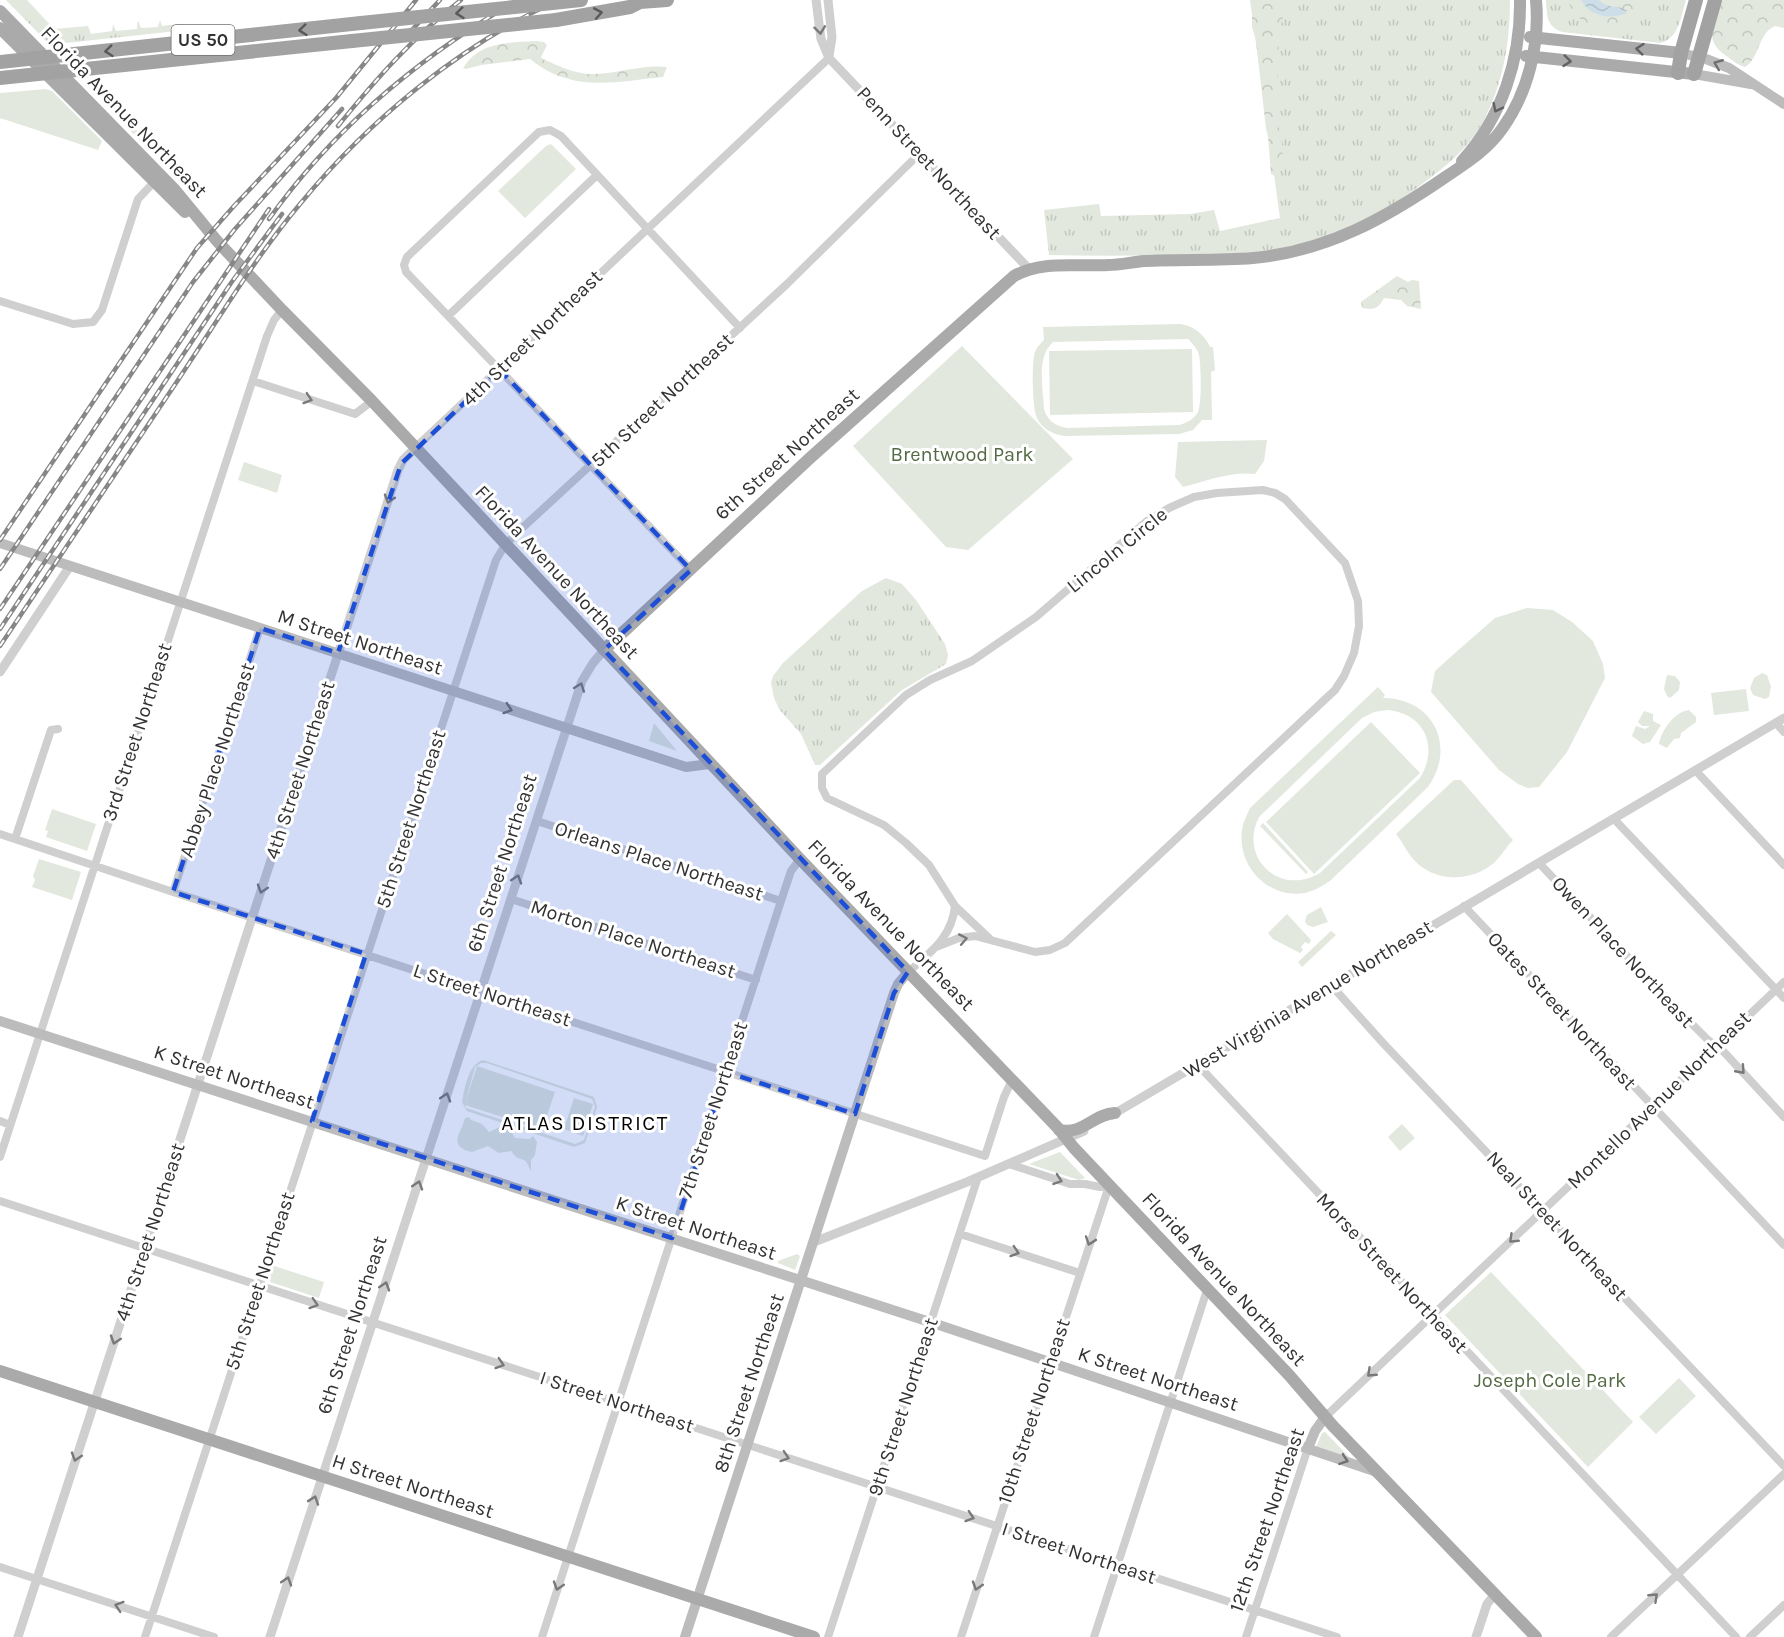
<svg xmlns="http://www.w3.org/2000/svg" width="1784" height="1637" font-family="Karla,sans-serif">
  <style>
    .grass { fill: url(#grass-tufts) }
    .forest { fill: url(#forest-crowns) }
    .park { fill: #e2e8dd; fill-rule: evenodd }
    .water { fill: url(#water-waves) }
    .lines { fill: none; stroke-linecap: round; stroke-linejoin: round }
    .minor { stroke: #cfcfcf; stroke-width: 8 }
    .tertiary { stroke: #cfcfcf; stroke-width: 9 }
    .secondary { stroke: #bcbcbc; stroke-width: 10 }
    .primary { stroke: #aaa; stroke-width: 12 }
    .trunk { stroke: #a2a2a2; stroke-width: 14 }
    .rail-casing { stroke: #878787; stroke-width: 4.5 }
    .rail { stroke: #fff; stroke-width: 2; stroke-dasharray: 7; stroke-linecap: butt }
    .trunk-bridge { stroke: #a2a2a2; stroke-width: 14 }
    .oneway { stroke: #595959 }
    .oneway2 { stroke: #797979 }
    .oneway3 { stroke: #626262 }
    .oneway4 { stroke: #707070 }
    .marked { fill: #1d4ed8; fill-opacity: 0.2; stroke: #1d4ed8; stroke-width: 4.5; stroke-dasharray: 12 8; stroke-linejoin: round }
    .labels { text-anchor: middle; dominant-baseline: central; stroke-width: 6; stroke-linejoin: round; paint-order: stroke }
    .shield { fill: #fff; stroke: #707070; stroke-width: 1.5 }
    .shield-label { font-size: 18px; font-weight: bold; fill: #323232 }
    .street-label { font-size: 20px; fill: #323232; stroke: #fff }
    .park-label { font-size: 20px; fill: #546a44; stroke: #fff }
    .neighbourhood-label { font-size: 21px; letter-spacing: 1.5px; fill: #000; stroke: #fff }
  </style>
  <defs>
    <pattern id="grass-tufts" width="24" height="20" patternUnits="userSpaceOnUse" patternTransform="scale(1.5)"><rect width="24" height="20" fill="#e2e8dd"/><path d="M3 7l-1-3M5 7V3M7 7l1-3M15 17l-1-3M17 17v-4M19 17l1-3" fill="none" stroke="#c2c7be"/></pattern>
    <pattern id="forest-crowns" width="20" height="18" patternUnits="userSpaceOnUse" patternTransform="scale(1.5)"><rect width="20" height="18" fill="#e2e8dd"/><path d="M2 6a3 3 0 1 1 6 0M12 15a3 3 0 1 1 6 0" fill="none" stroke="#c2c7be"/></pattern>
    <pattern id="water-waves" width="16" height="10" patternUnits="userSpaceOnUse" patternTransform="scale(1.5)"><rect width="16" height="10" fill="#cedee8"/><path d="M0 5q4-4 8 0t8 0" fill="none" stroke="#b1bfc7"/></pattern>
  </defs>
  <rect width="100%" height="100%" fill="#fff"/>
  <path class="grass" d="M 6,0 L 27,0 L 54,29 L 88,26 L 91,34 L 112,31 L 113,24 L 116,31 L 137,29 L 138,21 L 141,28 L 158,27 L 160,20 L 162,26 L 181,24 L 185,26 L 186,30 L 66,43 L 65,42 L 48,43 Z
    M 1250,0 L 1510,0 C 1510,43 1503,84 1483,122 C 1471,144 1452,161 1434,175 C 1387,212 1335,240 1275,249 C 1239,255 1203,255 1167,255 C 1127,256 1088,256 1049,255 L 1044,210 L 1099,204 L 1101,216 L 1190,214 L 1214,210 L 1220,231 L 1280,218 Z
    M 1546,0 L 1686,0 C 1681,16 1679,38 1661,43 L 1562,32 C 1546,26 1547,15 1546,0 Z
    M 123,116 L 149,143 L 146,147 L 119,119 Z
    M 886,578 L 902,584 L 916,600 L 945,644 L 948,655 L 946,664 L 902,690 L 820,765 L 815,765 L 801,734 L 779,709 L 774,698 L 771,683 L 773,676 L 783,663 L 862,591 Z"/>
  <path class="forest" d="M 1252,0 L 1272,0 L 1272,3 L 1283,17 L 1279,32 L 1277,118 L 1283,149 L 1280,170 L 1275,176 L 1271,174 L 1268,136 L 1266,129 L 1256,40 L 1252,27 Z
    M 1567,0 L 1581,0 L 1590,11 L 1601,16 L 1622,7 L 1606,6 L 1599,0 L 1636,0 C 1635,4 1634,10 1632,14 C 1629,18 1625,20 1621,23 C 1598,34 1578,24 1567,0 Z
    M 1721,0 L 1784,0 L 1784,28 L 1775,26 C 1758,33 1760,58 1745,67 C 1737,65 1731,59 1725,55 C 1702,38 1715,23 1721,0 Z
    M 536,41 L 544,42 L 547,45 L 541,57 L 543,59 C 556,65 573,73 588,74 C 615,75 640,64 667,67 L 663,77 C 615,82 571,93 530,59 L 481,65 L 466,69 L 463,68 C 480,41 509,43 536,41 Z
    M 1397,276 L 1408,282 L 1412,280 L 1419,281 L 1421,309 L 1407,306 L 1401,300 L 1384,298 C 1378,309 1374,310 1362,308 L 1361,302 Z"/>
  <path class="park" d="M 46,89 L 52,91 L 102,141 L 98,150 L 0,118 L 0,93 Z
    M 551,144 L 576,169 L 525,218 L 498,191 L 546,146 Z
    M 1180,324 C 1194,326 1204,334 1210,347 L 1213,347 L 1215,370 L 1211,372 L 1212,420 L 1202,420 L 1193,430 L 1179,434 L 1064,436 C 1053,434 1042,429 1037,418 C 1032,408 1032,368 1034,356 C 1035,349 1039,345 1044,340 L 1043,327 ZM 1188,339 C 1193,344 1197,348 1199,355 C 1201,365 1202,402 1198,412 C 1194,419 1187,423 1179,425 L 1067,428 C 1055,426 1047,420 1044,409 C 1043,388 1036,357 1053,342 Z
    M 962,346 L 1073,459 L 968,550 L 946,547 L 853,446 Z
    M 1192,349 L 1193,412 L 1050,415 L 1049,351 Z
    M 1267,440 L 1264,461 L 1255,474 C 1231,471 1206,481 1183,487 L 1175,477 L 1178,442 Z
    M 244,462 L 282,475 L 277,493 L 238,480 Z
    M 1527,608 L 1553,610 L 1572,622 L 1593,641 L 1603,664 L 1605,678 L 1567,752 L 1539,787 L 1528,788 L 1518,784 L 1499,770 L 1431,692 L 1435,671 L 1455,653 L 1495,618 Z
    M 1762,673 L 1767,675 L 1771,687 L 1769,697 L 1765,699 L 1753,695 L 1750,688 L 1754,678 Z
    M 1667,675 L 1675,676 L 1680,682 L 1679,690 L 1670,698 L 1667,696 L 1664,689 Z
    M 1378,687 L 1385,695 L 1383,698 C 1433,698 1457,746 1428,787 L 1330,881 C 1322,886 1314,891 1305,893 C 1268,899 1237,866 1242,830 C 1243,822 1247,815 1250,808 ZM 1387,710 C 1425,713 1439,747 1420,778 L 1320,873 C 1280,897 1238,858 1259,817 L 1362,718 L 1374,712 Z
    M 1746,689 L 1749,711 L 1714,715 L 1711,693 Z
    M 1689,710 L 1696,717 L 1696,722 L 1681,733 L 1680,738 L 1674,739 L 1667,748 L 1659,744 C 1661,731 1675,711 1689,710 Z
    M 1644,711 L 1653,714 L 1653,721 L 1661,725 L 1650,742 L 1643,744 L 1632,736 L 1636,726 L 1645,729 L 1650,726 L 1642,726 L 1638,722 Z
    M 1371,722 L 1420,773 L 1314,874 L 1266,822 Z
    M 654,723 L 677,751 L 649,741 Z
    M 1454,780 L 1461,780 L 1513,840 C 1506,847 1502,855 1495,862 C 1474,881 1440,883 1418,864 C 1408,855 1404,844 1396,834 Z
    M 52,809 L 96,824 L 87,851 L 46,837 L 48,831 L 45,830 Z
    M 1263,823 L 1308,872 L 1306,874 L 1260,826 Z
    M 39,859 L 81,872 L 72,900 L 32,887 L 35,880 L 33,876 Z
    M 1321,907 L 1328,922 L 1313,927 L 1307,925 L 1305,921 L 1307,915 Z
    M 1287,914 L 1311,940 L 1309,944 L 1305,942 L 1301,947 L 1303,950 L 1300,953 L 1273,939 L 1268,933 Z
    M 1331,931 L 1336,935 L 1302,967 L 1298,962 Z
    M 483,1060 L 594,1097 L 597,1107 L 585,1143 L 574,1147 L 467,1111 L 462,1102 C 465,1088 468,1064 483,1060 ZM 481,1063 L 487,1063 L 592,1099 L 595,1107 L 584,1140 L 575,1144 L 466,1108 L 465,1105 L 542,1130 L 555,1092 L 477,1066 L 465,1104 L 475,1067 Z
    M 574,1098 L 593,1104 L 583,1136 L 564,1129 Z
    M 469,1117 L 471,1120 L 482,1124 L 489,1132 L 502,1126 L 509,1128 L 515,1138 L 530,1139 L 533,1136 L 537,1142 L 535,1155 L 531,1160 L 531,1171 L 526,1161 L 516,1157 L 511,1151 L 499,1153 L 488,1146 L 472,1152 C 446,1146 462,1132 465,1118 Z
    M 1402,1124 L 1415,1138 L 1400,1151 L 1388,1137 Z
    M 1060,1152 L 1085,1178 L 1079,1180 L 1029,1164 Z
    M 797,1254 L 800,1256 L 795,1270 L 778,1263 L 778,1261 Z
    M 271,1265 L 324,1282 L 319,1298 L 270,1282 L 268,1278 Z
    M 1491,1272 L 1633,1422 L 1588,1467 L 1445,1315 Z
    M 1679,1378 L 1696,1396 L 1656,1434 L 1639,1417 Z
    M 1325,1432 L 1351,1459 L 1316,1447 L 1322,1433 Z"/>
  <path class="water" d="M 1581,0 L 1599,0 C 1610,10 1619,4 1627,11 L 1625,14 C 1607,19 1591,17 1581,0 Z"/>
  <g class="lines">
    <path class="minor" d="M 0,301 L 73,324 L 93,322 L 102,310 L 138,199 L 157,179
      M 448,316 L 597,175
      M 253,381 L 355,414 L 372,401
      M 415,448 L 829,58
      M 691,570 L 406,272 L 404,265 L 407,257 L 539,132 L 550,130 L 561,136 L 740,328
      M 1776,723 L 1784,732
      M 1696,771 L 1784,865
      M 1614,819 L 1784,998
      M 537,821 L 781,901
      M 0,834 L 173,892 L 985,1156 L 1004,1097 L 1012,1080
      M 15,839 L 51,730 L 58,729
      M 1539,863 L 1676,1008 L 1708,1040 L 1724,1052 L 1784,1117
      M 173,892 L 260,628
      M 511,899 L 756,980
      M 1464,906 L 1784,1245
      M 936,947 L 959,938 L 975,936 L 1035,952 L 1050,950 L 1065,943 L 1335,690 L 1344,676 L 1354,653 L 1359,626 L 1358,601 L 1345,563 L 1285,499 L 1275,493 L 1263,490 L 1217,493 L 1194,497 L 1169,508 L 1147,521 L 1036,617 L 972,661 L 930,680 L 906,695 L 822,774 L 822,788 L 827,798 L 884,825 L 906,843 L 929,865 L 955,906 L 991,940
      M 908,972 C 931,952 952,937 955,906
      M 1331,985 L 1383,1043 L 1784,1466
      M 1197,1064 L 1736,1637
      M 0,1121 L 10,1125
      M 0,1157 L 267,336 L 274,320 L 282,310
      M 0,1201 L 1337,1637
      M 960,1234 L 1080,1273
      M 1325,1417 L 1784,982
      M 0,1567 L 214,1637
      M 145,1637 L 496,560 L 505,545 L 519,531 L 787,284 L 919,154
      M 542,1637 L 781,901 L 791,871 L 800,859
      M 828,1637 L 978,1177
      M 961,1637 L 1109,1186 L 1100,1187 L 1085,1184 L 1070,1184 L 1009,1164
      M 1094,1637 L 1207,1290
      M 1246,1637 L 1308,1448
      M 1611,1637 L 1784,1474
      M 1750,1637 L 1784,1605"/>
    <path class="tertiary" d="M 816,0 L 821,39 L 829,58 L 1028,268
      M 828,0 L 832,37 L 829,56
      M 0,672 L 70,566
      M 1112,1115 L 1784,718
      M 814,1242 L 967,1182 L 1084,1131
      M 18,1637 L 398,470 L 403,460 L 415,448
      M 270,1637 L 582,681 L 593,663 L 604,650
      M 1476,1637 L 1487,1604 L 1495,1594"/>
    <path class="secondary" d="M 1681,53 L 1706,59 L 1729,68 L 1784,104
      M 1694,74 L 1751,84
      M 0,543 L 686,767 L 710,764
      M 0,1021 L 939,1325 L 1377,1472
      M 1308,1448 L 1315,1431 L 1325,1417
      M 685,1637 L 894,993 L 898,984 L 908,972"/>
    <path class="primary" d="M 0,11 L 175,190 L 217,241 L 282,310 L 372,401 L 800,859 L 1058,1128 L 1074,1148 L 1289,1375 L 1333,1426 L 1536,1637
      M 0,28 L 185,212
      M 1530,37 L 1681,53
      M 1526,56 L 1694,74
      M 1462,161 C 1502,117 1521,59 1520,0
      M 604,650 L 810,458 L 1014,276 C 1043,260 1075,267 1108,265 C 1120,265 1132,262 1144,261 C 1180,259 1216,261 1253,258 C 1328,251 1386,218 1447,176 C 1468,162 1487,150 1502,129 C 1528,93 1540,44 1536,0
      M 1059,1130 C 1084,1135 1093,1114 1115,1113
      M 0,1371 L 814,1637"/>
    <path class="trunk" d="M 556,20 L 630,7 L 640,2 L 667,0
      M 0,62 L 361,23
      M 1678,73 L 1681,53 L 1696,0
      M 1694,74 L 1715,0
      M 0,78 L 352,41"/>
    <g class="rail-casing">
      <path id="rail" d="M 409,33 L 440,0
        M 338,126 C 376,79 413,37 461,0
        M 269,219 C 334,128 422,55 518,0
        M 0,540 L 197,248 L 234,206 L 336,98 L 416,0
        M 0,569 L 193,282 L 235,229 L 342,109
        M 0,609 L 269,209
        M 0,629 L 231,283 L 282,214
        M 0,646 C 58,559 116,473 174,386 C 215,325 253,260 300,204 C 370,119 458,47 558,0"/>
    </g>
    <use href="#rail" class="rail"/>
    <path class="trunk-bridge" d="M 361,23 L 581,0
      M 352,41 L 556,20"/>
  </g>
  <defs><path id="oneway-chevron" d="M-2-3.5L2.5 0L-2 3.5" fill="none" stroke-width="1.6" stroke-linecap="round" stroke-linejoin="round" transform="scale(1.5)"/></defs>
  <g class="oneway">
    <use href="#oneway-chevron" transform="translate(460 13) rotate(174)"/>
    <use href="#oneway-chevron" transform="translate(598 13) rotate(-10)"/>
    <use href="#oneway-chevron" transform="translate(303 30) rotate(174)"/>
    <use href="#oneway-chevron" transform="translate(109 51) rotate(174)"/>
  </g>
  <g class="oneway2">
    <use href="#oneway-chevron" transform="translate(820 30) rotate(83)"/>
    <use href="#oneway-chevron" transform="translate(308 399) rotate(18)"/>
    <use href="#oneway-chevron" transform="translate(389 499) rotate(108)"/>
    <use href="#oneway-chevron" transform="translate(580 687) rotate(-70)"/>
    <use href="#oneway-chevron" transform="translate(517 879) rotate(-72)"/>
    <use href="#oneway-chevron" transform="translate(262 889) rotate(108)"/>
    <use href="#oneway-chevron" transform="translate(963 939) rotate(-11)"/>
    <use href="#oneway-chevron" transform="translate(1741 1070) rotate(48)"/>
    <use href="#oneway-chevron" transform="translate(446 1097) rotate(-72)"/>
    <use href="#oneway-chevron" transform="translate(1058 1180) rotate(19)"/>
    <use href="#oneway-chevron" transform="translate(418 1185) rotate(-72)"/>
    <use href="#oneway-chevron" transform="translate(1513 1239) rotate(136)"/>
    <use href="#oneway-chevron" transform="translate(1090 1241) rotate(109)"/>
    <use href="#oneway-chevron" transform="translate(1015 1252) rotate(18)"/>
    <use href="#oneway-chevron" transform="translate(385 1286) rotate(-72)"/>
    <use href="#oneway-chevron" transform="translate(314 1304) rotate(18)"/>
    <use href="#oneway-chevron" transform="translate(115 1340) rotate(108)"/>
    <use href="#oneway-chevron" transform="translate(500 1364) rotate(18)"/>
    <use href="#oneway-chevron" transform="translate(1371 1373) rotate(137)"/>
    <use href="#oneway-chevron" transform="translate(76 1457) rotate(108)"/>
    <use href="#oneway-chevron" transform="translate(785 1457) rotate(18)"/>
    <use href="#oneway-chevron" transform="translate(314 1500) rotate(-71)"/>
    <use href="#oneway-chevron" transform="translate(970 1517) rotate(18)"/>
    <use href="#oneway-chevron" transform="translate(287 1581) rotate(-72)"/>
    <use href="#oneway-chevron" transform="translate(558 1586) rotate(108)"/>
    <use href="#oneway-chevron" transform="translate(977 1586) rotate(108)"/>
    <use href="#oneway-chevron" transform="translate(1654 1597) rotate(-43)"/>
    <use href="#oneway-chevron" transform="translate(119 1606) rotate(-162)"/>
  </g>
  <g class="oneway3">
    <use href="#oneway-chevron" transform="translate(1640 49) rotate(-174)"/>
    <use href="#oneway-chevron" transform="translate(1567 61) rotate(6)"/>
    <use href="#oneway-chevron" transform="translate(1497 108) rotate(116)"/>
  </g>
  <g class="oneway4">
    <use href="#oneway-chevron" transform="translate(1718 64) rotate(-158)"/>
    <use href="#oneway-chevron" transform="translate(508 709) rotate(18)"/>
    <use href="#oneway-chevron" transform="translate(1344 1460) rotate(19)"/>
  </g>
  <path class="marked" d="M 499,369 L 691,570 L 604,650 L 908,972 L 894,993 L 855,1114 L 726,1072 L 672,1238 L 312,1121 L 366,954 L 173,892 L 260,628 L 338,653 L 401,464 Z"/>
  <g class="labels">
    <rect class="shield" x="171.5" y="25" width="63" height="30" rx="4.5"/>
    <g class="shield-label">
      <text x="203" y="40">US 50</text>
    </g>
    <g class="street-label">
      <text transform="translate(124 112) rotate(46)">Florida Avenue Northeast</text>
      <text transform="translate(929 163) rotate(47)">Penn Street Northeast</text>
      <text transform="translate(532 338) rotate(-44)">4th Street Northeast</text>
      <text transform="translate(662 400) rotate(-43)">5th Street Northeast</text>
      <text transform="translate(787 454) rotate(-42)">6th Street Northeast</text>
      <text transform="translate(1117 550) rotate(-39)">Lincoln Circle</text>
      <text transform="translate(557 572) rotate(47)">Florida Avenue Northeast</text>
      <text transform="translate(360 642) rotate(18)">M Street Northeast</text>
      <text transform="translate(137 732) rotate(-72)">3rd Street Northeast</text>
      <text transform="translate(217 760) rotate(-72)">Abbey Place Northeast</text>
      <text transform="translate(300 770) rotate(-72)">4th Street Northeast</text>
      <text transform="translate(411 819) rotate(-72)">5th Street Northeast</text>
      <text transform="translate(659 861) rotate(18)">Orleans Place Northeast</text>
      <text transform="translate(502 863) rotate(-72)">6th Street Northeast</text>
      <text transform="translate(891 925) rotate(46)">Florida Avenue Northeast</text>
      <text transform="translate(633 939) rotate(18)">Morton Place Northeast</text>
      <text transform="translate(1623 952) rotate(47)">Owen Place Northeast</text>
      <text transform="translate(492 995) rotate(18)">L Street Northeast</text>
      <text transform="translate(1308 999) rotate(-31)">West Virginia Avenue Northeast</text>
      <text transform="translate(1562 1011) rotate(47)">Oates Street Northeast</text>
      <text transform="translate(234 1077) rotate(18)">K Street Northeast</text>
      <text transform="translate(1659 1100) rotate(-44)">Montello Avenue Northeast</text>
      <text transform="translate(713 1110) rotate(-72)">7th Street Northeast</text>
      <text transform="translate(1557 1226) rotate(47)">Neal Street Northeast</text>
      <text transform="translate(696 1228) rotate(18)">K Street Northeast</text>
      <text transform="translate(150 1232) rotate(-72)">4th Street Northeast</text>
      <text transform="translate(1392 1273) rotate(47)">Morse Street Northeast</text>
      <text transform="translate(1224 1279) rotate(47)">Florida Avenue Northeast</text>
      <text transform="translate(260 1281) rotate(-72)">5th Street Northeast</text>
      <text transform="translate(352 1325) rotate(-72)">6th Street Northeast</text>
      <text transform="translate(1158 1379) rotate(18)">K Street Northeast</text>
      <text transform="translate(749 1383) rotate(-72)">8th Street Northeast</text>
      <text transform="translate(617 1402) rotate(18)">I Street Northeast</text>
      <text transform="translate(903 1407) rotate(-72)">9th Street Northeast</text>
      <text transform="translate(1034 1411) rotate(-72)">10th Street Northeast</text>
      <text transform="translate(413 1486) rotate(18)">H Street Northeast</text>
      <text transform="translate(1267 1520) rotate(-71)">12th Street Northeast</text>
      <text transform="translate(1079 1553) rotate(18)">I Street Northeast</text>
    </g>
    <g class="park-label">
      <text x="962" y="454">Brentwood Park</text>
      <text x="1550" y="1380">Joseph Cole Park</text>
    </g>
    <g class="neighbourhood-label">
      <text x="585" y="1123">ATLAS DISTRICT</text>
    </g>
  </g>
</svg>
